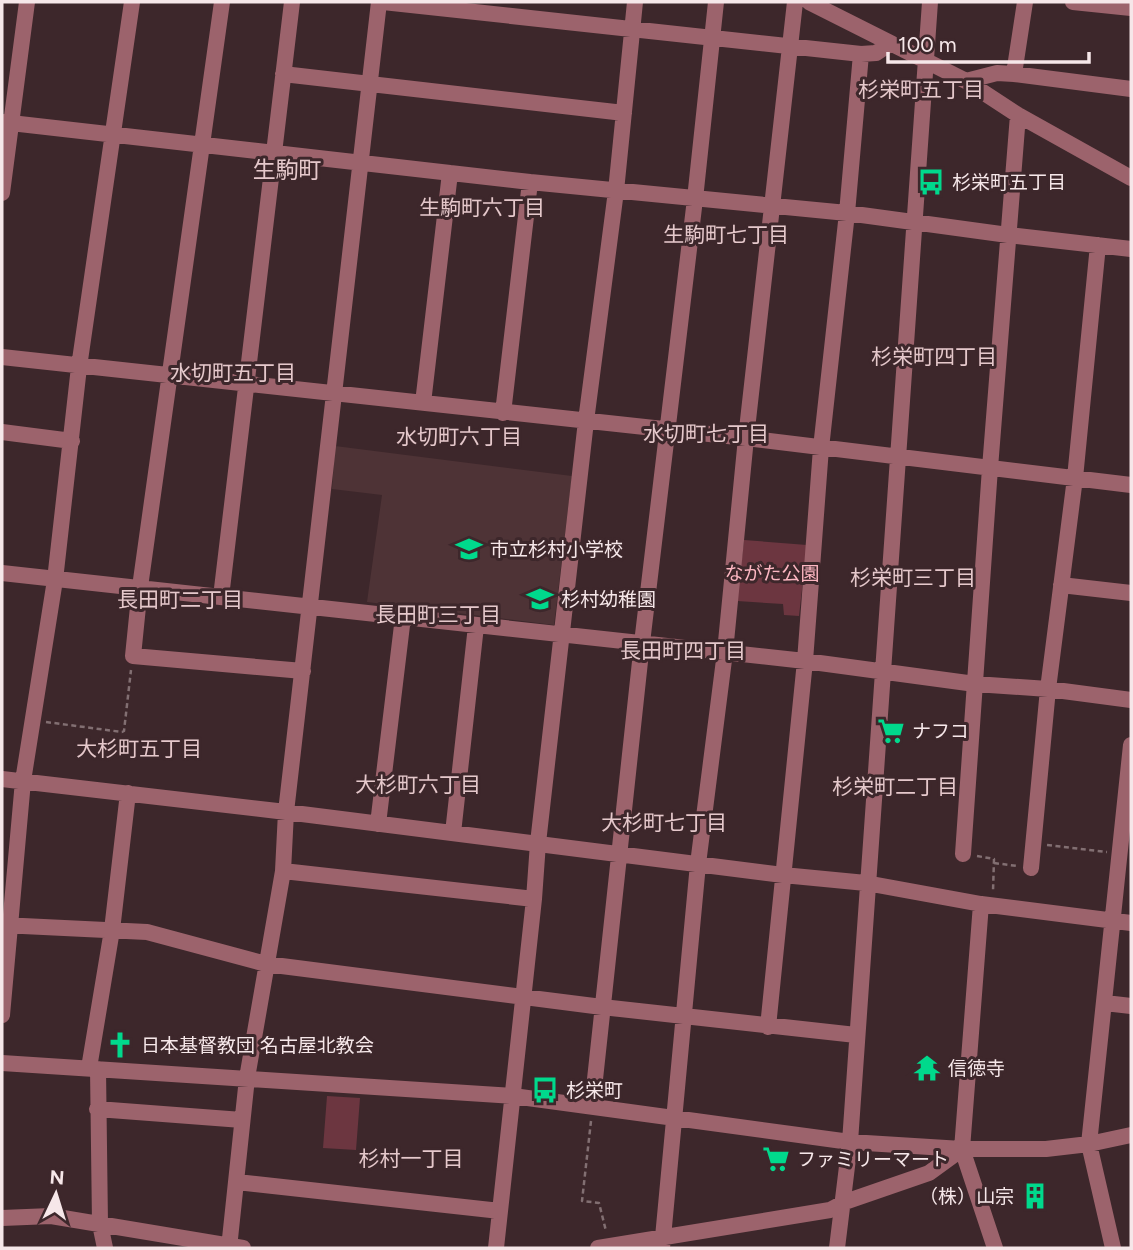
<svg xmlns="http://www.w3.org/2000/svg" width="1133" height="1250" font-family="Figtree,'Noto Sans JP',sans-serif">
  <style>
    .built { fill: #4e3336 }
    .green { fill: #6c3640 }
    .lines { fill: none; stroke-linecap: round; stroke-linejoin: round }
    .path { stroke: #826f72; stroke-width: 2.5; stroke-dasharray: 5 3.5; stroke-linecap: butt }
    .minor { stroke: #9c636c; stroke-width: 16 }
    .labels { text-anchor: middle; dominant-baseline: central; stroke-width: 6; stroke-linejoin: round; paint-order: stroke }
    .poi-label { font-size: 19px; fill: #f6e7e9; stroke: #3d272b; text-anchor: start }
    .park-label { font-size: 19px; fill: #fdb7c2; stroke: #3d272b }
    .neighbourhood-label { font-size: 21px; fill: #e5c8cb; stroke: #3d272b }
    .quarter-label { font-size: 23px; fill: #e5c8cb; stroke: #3d272b }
  </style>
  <rect width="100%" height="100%" fill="#3d272b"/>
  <path class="built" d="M 335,446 L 572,476 L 554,625 L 367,602 L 382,495 L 332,489 Z"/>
  <path class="green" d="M 744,540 L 807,545 L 799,616 L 784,615 L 783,604 L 737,601 Z
    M 327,1096 L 360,1098 L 356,1150 L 323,1148 Z"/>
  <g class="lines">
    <path class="path" d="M 46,722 L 122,732 L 124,731 L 131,670
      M 1047,845 L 1107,852
      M 977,856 L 994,859 L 993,891
      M 994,863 L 1017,866
      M 591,1121 L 582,1201 L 599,1203 L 606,1231"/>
    <path class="minor" d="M 222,2 L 140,587 L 133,656 L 303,671
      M 383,2 L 861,54 L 876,53 L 891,43
      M 809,2 L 966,81 L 1018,115 L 1131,178
      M 1073,2 L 1131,8
      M 283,74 L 624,113
      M 1014,74 L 1025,2
      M 966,81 L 997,73 L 1014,74 L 1131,89
      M 2,122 L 530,182 L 847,213 L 1008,235 L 1131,249
      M 2,193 L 27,2
      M 2,357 L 746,438 L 1131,485
      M 423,403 L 450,173
      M 503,413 L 530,182
      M 2,432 L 72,441
      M 2,573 L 805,661 L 975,684 L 1048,689 L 1131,700
      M 1061,585 L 1131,593
      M 221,597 L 292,2
      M 2,779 L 286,812 L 783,875 L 866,883 L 981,904 L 1131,923
      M 378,824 L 403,617
      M 453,833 L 476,626
      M 963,854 L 990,468 L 1018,115
      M 1031,868 L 1048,689 L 1075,478 L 1098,245
      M 283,871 L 534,899
      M 981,904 L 962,1149 L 995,1248
      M 2,925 L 147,932 L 266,964 L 602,1007 L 856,1035
      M 1105,1003 L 1131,1006
      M 2,1015 L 23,781 L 55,580 L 79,367 L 132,2
      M 768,1027 L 805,661 L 821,448 L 847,213 L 861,54
      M 2,1063 L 513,1096 L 850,1142 L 962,1149 L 1046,1149 L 1089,1144 L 1131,1135
      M 89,1068 L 112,930 L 128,793
      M 98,1069 L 100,1224 L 105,1248
      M 592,1107 L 642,643 L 695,199 L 716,2
      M 97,1109 L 242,1120
      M 237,1182 L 500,1211
      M 2,1218 L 51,1216 L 243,1248
      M 229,1248 L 247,1078 L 283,871 L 286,812 L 379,2
      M 496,1248 L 534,899 L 538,843 L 586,421 L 616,191 L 635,2
      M 598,1248 L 830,1210 L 845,1202 L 929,1173 L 962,1149
      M 662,1248 L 698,864 L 725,652 L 746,438 L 795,2
      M 837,1248 L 850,1142 L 930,2
      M 1113,1248 L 1089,1144 L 1131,745"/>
  </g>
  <defs>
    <g id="bus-bare" transform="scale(2.1)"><path d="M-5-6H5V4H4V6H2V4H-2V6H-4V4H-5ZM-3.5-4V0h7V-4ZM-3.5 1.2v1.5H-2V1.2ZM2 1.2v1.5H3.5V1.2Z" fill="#00d98c" stroke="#3d272b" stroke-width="2.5" paint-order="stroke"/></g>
    <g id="school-bare" transform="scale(2.1)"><path d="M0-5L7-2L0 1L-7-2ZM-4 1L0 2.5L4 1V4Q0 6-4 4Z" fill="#00d98c" stroke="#3d272b" stroke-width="2.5" paint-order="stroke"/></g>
    <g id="supermarket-bare" transform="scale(2.1)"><path d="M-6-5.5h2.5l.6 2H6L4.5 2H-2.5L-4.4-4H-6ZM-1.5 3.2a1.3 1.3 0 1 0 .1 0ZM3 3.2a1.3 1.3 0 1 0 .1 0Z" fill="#00d98c" stroke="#3d272b" stroke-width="2.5" paint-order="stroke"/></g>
    <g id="church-bare" transform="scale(2.1)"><path d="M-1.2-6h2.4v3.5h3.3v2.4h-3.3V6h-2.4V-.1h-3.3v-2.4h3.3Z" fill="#00d98c" stroke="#3d272b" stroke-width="2.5" paint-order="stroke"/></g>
    <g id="temple-bare" transform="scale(2.1)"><path d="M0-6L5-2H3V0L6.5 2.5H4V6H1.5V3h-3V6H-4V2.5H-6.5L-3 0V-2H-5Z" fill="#00d98c" stroke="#3d272b" stroke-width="2.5" paint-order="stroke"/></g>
    <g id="building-bare" transform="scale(2.1)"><path d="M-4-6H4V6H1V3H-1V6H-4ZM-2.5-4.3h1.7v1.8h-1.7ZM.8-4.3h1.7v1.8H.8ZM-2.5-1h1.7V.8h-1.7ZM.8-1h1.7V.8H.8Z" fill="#00d98c" stroke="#3d272b" stroke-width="2.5" paint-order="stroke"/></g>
  </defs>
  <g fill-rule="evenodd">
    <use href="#bus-bare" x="931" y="182"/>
    <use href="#school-bare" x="469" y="549"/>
    <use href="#school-bare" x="540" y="599"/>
    <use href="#supermarket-bare" x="891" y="731"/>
    <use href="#church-bare" x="120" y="1045"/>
    <use href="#temple-bare" x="927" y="1068"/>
    <use href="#bus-bare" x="545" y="1090"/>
    <use href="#supermarket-bare" x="776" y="1159"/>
    <use href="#building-bare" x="1035" y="1196"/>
  </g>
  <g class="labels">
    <g class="poi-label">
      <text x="952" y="182">杉栄町五丁目</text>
      <text x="490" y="549">市立杉村小学校</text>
      <text x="561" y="599">杉村幼稚園</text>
      <text x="912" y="731">ナフコ</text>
      <text x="141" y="1045">日本基督教団 名古屋北教会</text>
      <text x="948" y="1068">信徳寺</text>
      <text x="566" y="1090">杉栄町</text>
      <text x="797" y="1159">ファミリーマート</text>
      <text x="1014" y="1196" text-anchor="end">（株）山宗</text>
    </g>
    <g class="park-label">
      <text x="772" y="573">ながた公園</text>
    </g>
    <g class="neighbourhood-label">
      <text x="921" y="89">杉栄町五丁目</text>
      <text x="482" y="207">生駒町六丁目</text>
      <text x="726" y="234">生駒町七丁目</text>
      <text x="934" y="356">杉栄町四丁目</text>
      <text x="233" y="372">水切町五丁目</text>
      <text x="706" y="433">水切町七丁目</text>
      <text x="459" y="436">水切町六丁目</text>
      <text x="913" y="577">杉栄町三丁目</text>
      <text x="180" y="599">長田町二丁目</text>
      <text x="438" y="614">長田町三丁目</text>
      <text x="683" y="650">長田町四丁目</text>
      <text x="139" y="748">大杉町五丁目</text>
      <text x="418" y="784">大杉町六丁目</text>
      <text x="895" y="786">杉栄町二丁目</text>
      <text x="664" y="822">大杉町七丁目</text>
      <text x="411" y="1158">杉村一丁目</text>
    </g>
    <g class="quarter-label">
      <text x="287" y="170">生駒町</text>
    </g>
  </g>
  <rect width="1133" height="1250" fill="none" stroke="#f6e7e9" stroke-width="7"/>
  <g transform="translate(56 1194) rotate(4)" stroke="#3d272b" stroke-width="5" paint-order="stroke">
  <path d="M0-5L12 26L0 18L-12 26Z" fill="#f6e7e9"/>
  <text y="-10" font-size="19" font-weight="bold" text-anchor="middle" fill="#f6e7e9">N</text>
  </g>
  <path d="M888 52v10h201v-10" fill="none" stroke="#f6e7e9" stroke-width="3.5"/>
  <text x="898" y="52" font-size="21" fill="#f6e7e9" stroke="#3d272b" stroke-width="5" paint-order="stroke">100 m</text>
</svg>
